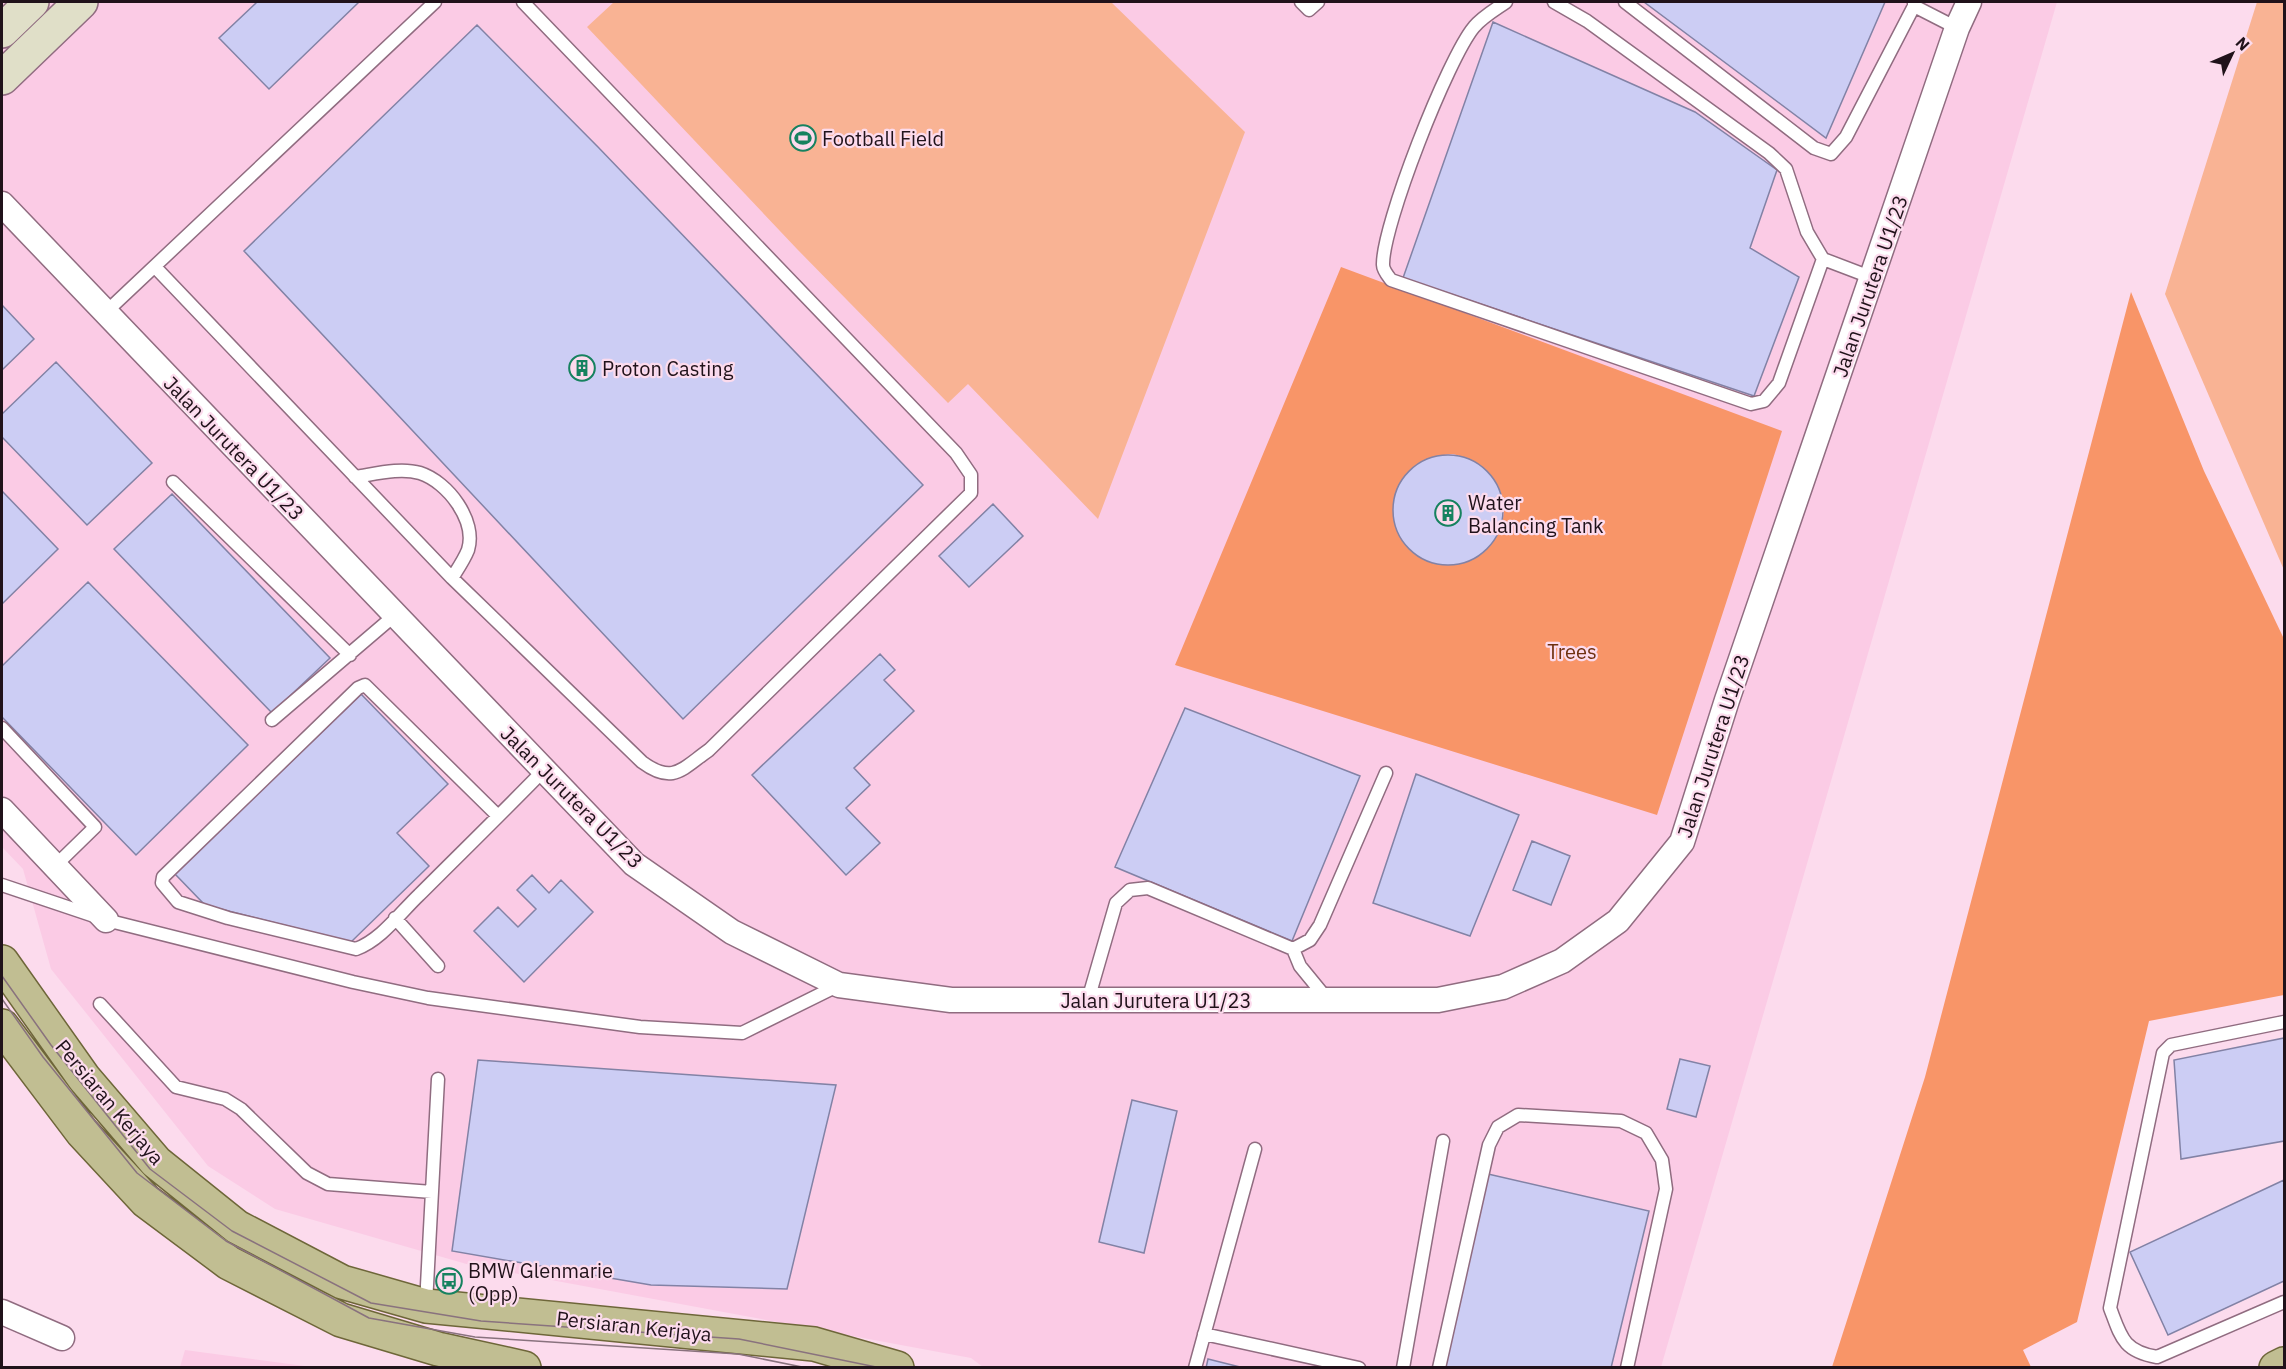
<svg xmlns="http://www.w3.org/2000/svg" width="2286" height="1369" font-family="'IBM Plex Sans',sans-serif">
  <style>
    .built { fill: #fbcbe5 }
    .green { fill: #f9b394 }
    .forest { fill: #f89568; fill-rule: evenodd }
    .building { fill: #cccdf4; stroke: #8282a5; stroke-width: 1.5 }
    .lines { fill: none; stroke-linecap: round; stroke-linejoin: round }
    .lane-casing { stroke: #906c80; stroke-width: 15 }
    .street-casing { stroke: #906c80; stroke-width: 27 }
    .secondary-casing { stroke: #906c80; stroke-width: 36 }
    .primary-casing { stroke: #6e6639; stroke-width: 36 }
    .lane { stroke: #fff; stroke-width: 12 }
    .street { stroke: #fff; stroke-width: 24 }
    .secondary { stroke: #e0dfc8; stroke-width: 33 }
    .primary { stroke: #c1be92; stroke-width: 33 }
    .tram { stroke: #89727e; stroke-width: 1.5 }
    .labels { text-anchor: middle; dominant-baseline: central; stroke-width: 4.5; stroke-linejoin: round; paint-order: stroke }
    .poi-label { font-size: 20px; fill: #20121a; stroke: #fcdbed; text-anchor: start }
    .street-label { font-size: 20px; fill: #20121a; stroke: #fcdbed }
    .park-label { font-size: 20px; fill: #6f3010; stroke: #fcdbed }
  </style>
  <rect width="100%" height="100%" fill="#fcdbed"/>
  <path class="built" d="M 2,2 L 2057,2 L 1661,1367 L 983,1367 L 971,1358 L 470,1265 L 275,1209 L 208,1166 L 51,969 L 23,869 L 2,847 Z
    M 185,1350 L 312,1367 L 180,1367 Z"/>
  <path class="green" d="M 614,2 L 1111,2 L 1245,132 L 1098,519 L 968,384 L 948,403 L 797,249 L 587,27 Z
    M 2257,2 L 2284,2 L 2284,570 L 2165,294 Z"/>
  <path class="forest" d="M 1341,267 L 1782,431 L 1657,815 L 1175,665 ZM 1453,454 C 1498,465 1521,508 1489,547 C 1481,557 1469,561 1457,564 C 1386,576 1362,460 1453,454 Z
    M 2131,292 L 2204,471 L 2284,639 L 2284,995 L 2149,1021 L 2077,1322 L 2023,1350 L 2031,1367 L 1832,1367 L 1925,1077 Z"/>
  <path class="building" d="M 257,2 L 359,2 L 269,89 L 219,38 Z
    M 1644,2 L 1885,2 L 1826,138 Z
    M 1493,22 L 1695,112 L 1777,170 L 1750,248 L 1799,277 L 1754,396 L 1403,278 Z
    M 477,25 L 598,147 L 923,485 L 683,719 L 244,251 Z
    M 2,305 L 34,339 L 2,370 Z
    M 56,362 L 152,463 L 87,525 L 2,437 L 2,414 Z
    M1393 510a55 55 0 1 1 110 0a55 55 0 1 1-110 0Z
    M 2,491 L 58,549 L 2,604 Z
    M 172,494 L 330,658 L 272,713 L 114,549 Z
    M 993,504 L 1023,536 L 969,587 L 939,556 Z
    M 88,582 L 248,745 L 136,855 L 2,717 L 2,666 Z
    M 880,654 L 895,670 L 884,680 L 914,711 L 854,768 L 870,785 L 846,808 L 880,843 L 846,875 L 752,775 Z
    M 361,694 L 448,784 L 397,833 L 429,866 L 351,942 L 205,905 L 175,874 Z
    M 1185,708 L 1360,776 L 1292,941 L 1115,867 Z
    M 1416,774 L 1519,815 L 1470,936 L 1373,903 Z
    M 1532,841 L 1570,856 L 1551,905 L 1513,890 Z
    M 532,875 L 549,893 L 561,880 L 593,912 L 524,982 L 474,931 L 498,907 L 518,927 L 536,909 L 517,890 Z
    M 2284,1038 L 2284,1141 L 2181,1159 L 2174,1060 Z
    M 1680,1059 L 1710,1066 L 1696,1117 L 1667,1109 Z
    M 478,1060 L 836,1085 L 787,1289 L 651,1285 L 452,1251 Z
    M 1132,1100 L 1177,1111 L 1144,1253 L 1099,1242 Z
    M 1488,1174 L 1649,1211 L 1611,1368 L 1445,1368 Z
    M 2284,1180 L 2284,1281 L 2168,1335 L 2130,1252 Z
    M 1208,1359 L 1244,1368 L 1206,1368 Z"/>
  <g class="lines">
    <g class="lane-casing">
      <path id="lane" d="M 1301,2 L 1309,10 L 1318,2
        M 1506,2 C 1496,9 1482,17 1474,27 C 1448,58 1382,226 1383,265 C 1383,270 1388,276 1391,280 L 1751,404 L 1764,401 L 1779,383 L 1823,259
        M 1554,2 L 1587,21 L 1769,153 L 1786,169 L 1807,232 L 1823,259 L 1873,278
        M 1625,2 L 1814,148 L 1831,154 L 1846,137 L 1914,6
        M 1914,2 L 1914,6 L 1957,28
        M 156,268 L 452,578 L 642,762 C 673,785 682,769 709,750 L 971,493 L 971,475 L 956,453 L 523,2
        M 105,313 L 435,2
        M 355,477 C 375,474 400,467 420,473 C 448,482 477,521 468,550 C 464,560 457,570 452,578
        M 173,482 L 350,655
        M 272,720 L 395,615
        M 2,728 L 95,827 L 55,866
        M 498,816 L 365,685 L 358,688 L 163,877 L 162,883 L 178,902 L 228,918 L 356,949 C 381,940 400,913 419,895 C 461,853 503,812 544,770
        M 2,885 L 106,920 L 353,982 L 428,998 L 640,1027 L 742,1033 L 839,985
        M 395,918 L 438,966
        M 1293,949 L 1300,966 L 1327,999
        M 1088,1000 L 1116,903 L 1130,890 L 1148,888 L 1293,949 L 1310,940 L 1320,925 L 1386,773
        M 100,1004 L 176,1087 L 225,1099 L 241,1109 L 307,1173 L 328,1184 L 432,1192
        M 2284,1022 L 2171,1045 L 2163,1053 L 2110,1308 C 2121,1337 2123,1351 2157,1357 L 2284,1302
        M 426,1304 L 438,1079
        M 1204,1334 L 1359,1368
        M 1195,1368 L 1255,1149
        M 1403,1368 L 1443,1141
        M 1439,1368 L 1489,1145 L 1498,1127 L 1518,1115 L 1621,1121 L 1646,1133 L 1662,1160 L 1666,1189 L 1627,1368"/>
    </g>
    <g class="street-casing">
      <path id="street" d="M 2,204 L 634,864 L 732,932 L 839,985 L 951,1000 L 1438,1000 L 1503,987 L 1562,961 L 1618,921 L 1682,842 L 1727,700 L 1957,28 L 1969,2
        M 2,810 L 106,920
        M 2,1312 L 62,1338"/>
    </g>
    <g class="secondary-casing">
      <path id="secondary" d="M 2,31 L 32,2
        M 2,78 L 81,2"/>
    </g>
    <g class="primary-casing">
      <path id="primary" d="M 2,962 L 84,1078 L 156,1162 L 237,1227 L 342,1282 L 426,1306 L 814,1344 L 897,1368
        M 2,1026 L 82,1132 L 146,1201 L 229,1263 L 341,1320 L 438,1349 L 524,1368
        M 2276,1368 L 2284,1364"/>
    </g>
    <use href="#lane" class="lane"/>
    <use href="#street" class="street"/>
    <use href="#secondary" class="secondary"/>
    <use href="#primary" class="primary"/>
    <path class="tram" d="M 2,976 L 51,1045 L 150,1169 L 232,1231 L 371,1303 L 481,1321 L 739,1339 L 881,1368
      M 2,999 L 43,1057 L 137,1173 L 226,1241 L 369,1318 L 475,1337 L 738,1354 L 807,1368"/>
  </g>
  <defs>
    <g id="stadium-ring" transform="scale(1.35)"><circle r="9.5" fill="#fcdbed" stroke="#16825f" stroke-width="1.5"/><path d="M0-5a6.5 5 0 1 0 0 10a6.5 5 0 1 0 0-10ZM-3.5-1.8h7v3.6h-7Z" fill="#16825f"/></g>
    <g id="building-ring" transform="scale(1.35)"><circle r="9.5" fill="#fcdbed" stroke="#16825f" stroke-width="1.5"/><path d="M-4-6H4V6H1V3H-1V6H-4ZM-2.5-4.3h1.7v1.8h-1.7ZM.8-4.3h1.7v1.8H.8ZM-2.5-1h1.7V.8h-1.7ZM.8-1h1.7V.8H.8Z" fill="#16825f"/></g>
    <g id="bus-ring" transform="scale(1.35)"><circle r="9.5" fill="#fcdbed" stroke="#16825f" stroke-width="1.5"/><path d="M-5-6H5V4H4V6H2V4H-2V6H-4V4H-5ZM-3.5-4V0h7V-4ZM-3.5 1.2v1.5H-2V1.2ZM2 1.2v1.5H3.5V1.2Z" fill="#16825f"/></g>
  </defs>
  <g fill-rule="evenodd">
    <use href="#stadium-ring" x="803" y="138"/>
    <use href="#building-ring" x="582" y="368"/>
    <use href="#building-ring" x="1448" y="513"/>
    <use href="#bus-ring" x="449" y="1281"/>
  </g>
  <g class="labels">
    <g class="poi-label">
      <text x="822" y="138">Football Field</text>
      <text x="602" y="368">Proton Casting</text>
      <text x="1468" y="502">Water<tspan x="1468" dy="23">Balancing Tank</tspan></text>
      <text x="468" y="1270">BMW Glenmarie<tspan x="468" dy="23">(Opp)</tspan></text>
    </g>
    <g class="street-label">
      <text transform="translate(1870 286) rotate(-71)">Jalan Jurutera U1/23</text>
      <text transform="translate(234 448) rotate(46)">Jalan Jurutera U1/23</text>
      <text transform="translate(1713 746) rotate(-72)">Jalan Jurutera U1/23</text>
      <text transform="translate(572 797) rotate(45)">Jalan Jurutera U1/23</text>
      <text x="1156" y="1000">Jalan Jurutera U1/23</text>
      <text transform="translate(110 1102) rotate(50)">Persiaran Kerjaya</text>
      <text transform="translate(634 1326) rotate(6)">Persiaran Kerjaya</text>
    </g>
    <g class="park-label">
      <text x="1572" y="651">Trees</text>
    </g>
  </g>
  <rect width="2286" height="1369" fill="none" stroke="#20121a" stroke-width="6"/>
  <g transform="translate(2232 54) rotate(46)" stroke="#fcdbed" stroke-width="4.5" paint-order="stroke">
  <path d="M0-4.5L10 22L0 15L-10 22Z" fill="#20121a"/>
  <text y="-9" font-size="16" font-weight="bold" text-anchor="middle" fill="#20121a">N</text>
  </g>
</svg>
